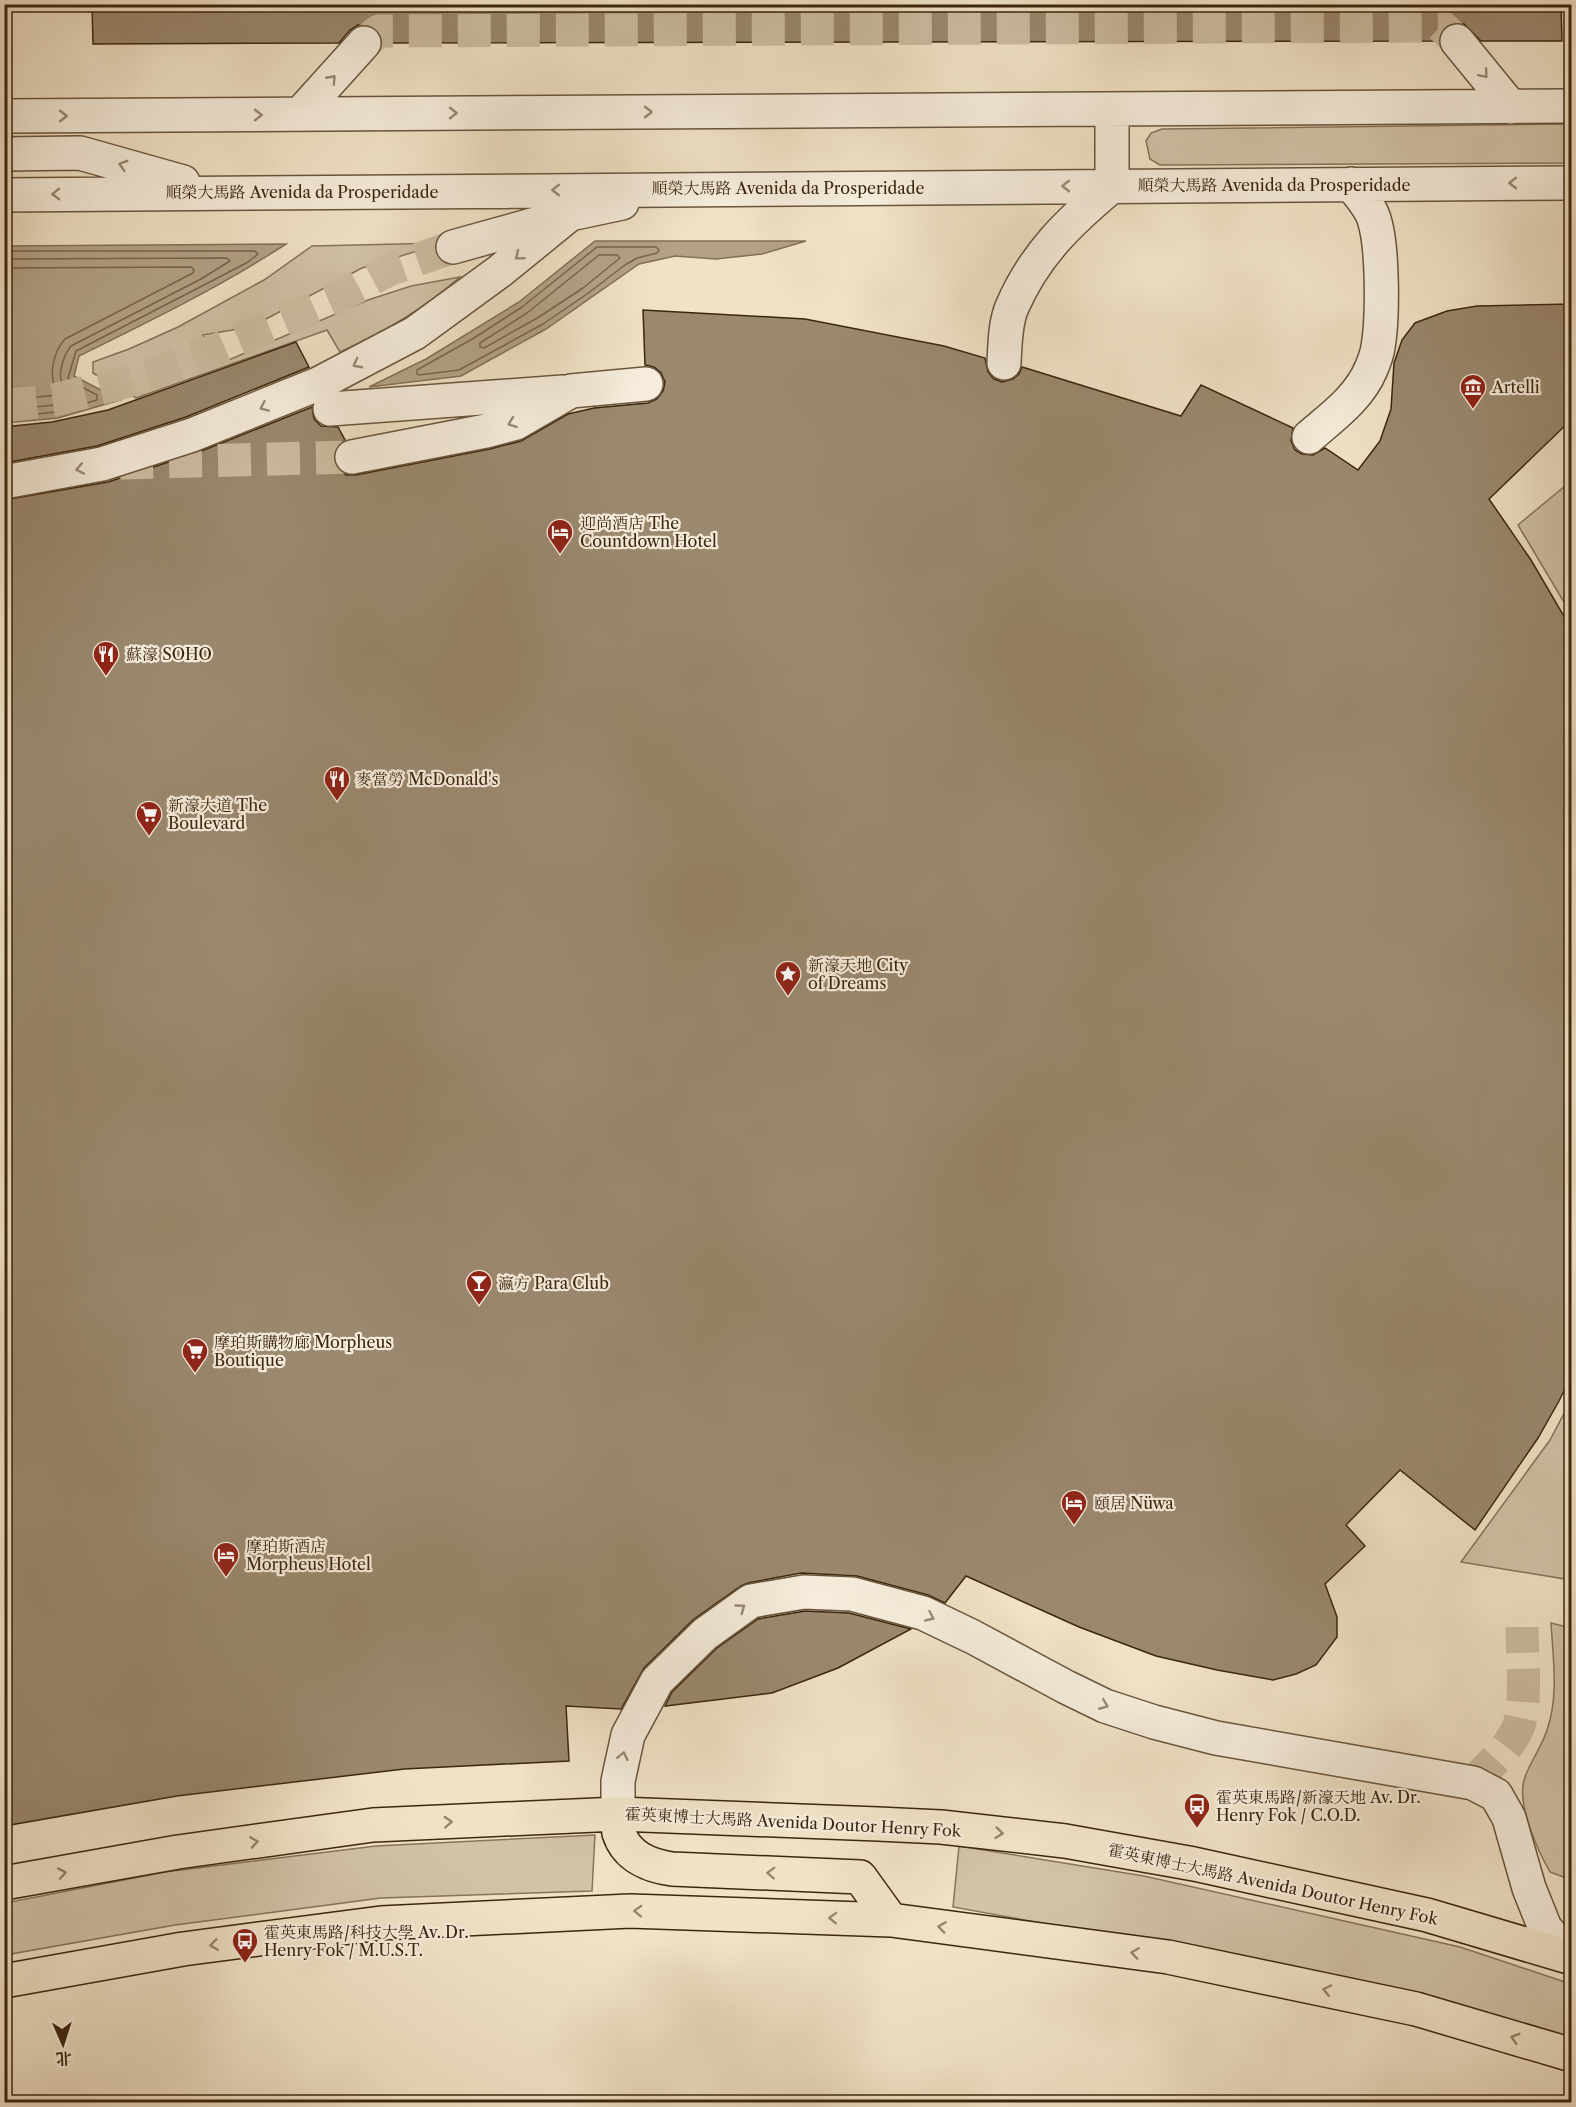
<svg xmlns="http://www.w3.org/2000/svg" width="1576" height="2107" font-family="'Libre Caslon Text','Noto Serif SC',serif">
  <style>
    .green { fill: #d1c2a8; stroke: #86745c; stroke-width: 1.5 }
    .water { fill: #b3a288; stroke: #837058; stroke-width: 1.5 }
    .lines { fill: none; stroke-linecap: round; stroke-linejoin: round }
    .shore { stroke: #78644c; stroke-width: 1.5 }
    .building { fill: #9a886f; stroke: #3c260f; stroke-width: 1.5 }
    .minor-tunnel { stroke: #ccbca2; stroke-width: 33; stroke-dasharray: 33 16; stroke-linecap: butt }
    .minor-casing { stroke: #69553d; stroke-width: 36 }
    .major-casing { stroke: #3c260f; stroke-width: 36 }
    .minor { stroke: #f5ecdb; stroke-width: 33 }
    .major { stroke: #f0e2c7; stroke-width: 33 }
    .oneway { stroke: #988975 }
    .oneway2 { stroke: #96846b }
    .labels { text-anchor: middle; dominant-baseline: central; stroke-width: 4.5; stroke-linejoin: round; paint-order: stroke }
    .street-label { font-size: 16px; fill: #3c260f; stroke: #f5ecdb }
    .poi-label { font-size: 16px; fill: #3c260f; stroke: #f5ecdb; text-anchor: start }
  </style>
  <rect width="100%" height="100%" fill="#f0e2c7"/>
  <filter id="stains"><feTurbulence type="fractalNoise" baseFrequency=".00333" numOctaves="4"/><feColorMatrix values="0 0 0 0 .2 0 0 0 0 .09 0 0 0 0 .02 0 0 0 .5 -.17"/></filter>
  <radialGradient id="worn" r=".72"><stop offset=".6" stop-color="#630" stop-opacity="0"/><stop offset="1" stop-color="#630" stop-opacity=".3"/></radialGradient>
  <path class="green" d="M 1571,124 L 1571,163 L 1160,165 L 1150,159 L 1146,141 L 1151,133 L 1162,129 Z
    M 443,243 L 362,268 L 266,319 L 244,328 L 203,335 L 224,362 L 368,300 L 411,286 L 460,277 C 424,308 383,333 340,352 L 327,330 L 136,398 L 93,373 L 93,362 L 129,349 L 178,327 L 264,280 L 312,246 Z
    M 1571,481 L 1571,614 L 1518,525 Z
    M 1571,1400 L 1571,1580 L 1461,1562 L 1550,1440 Z
    M 1551,1623 L 1571,1628 L 1571,1880 L 1550,1872 C 1538,1851 1517,1806 1524,1780 C 1529,1763 1542,1747 1547,1730 C 1559,1696 1553,1658 1551,1623 Z
    M 595,1835 L 592,1891 L 381,1898 L 175,1925 L 5,1955 L 5,1903 L 165,1872 L 376,1846 Z
    M 959,1846 L 1144,1876 L 1460,1947 L 1571,1984 L 1571,2040 L 1146,1942 L 953,1907 Z"/>
  <path class="water" d="M 595,241 L 806,241 L 762,254 L 716,259 L 675,256 L 639,264 L 546,329 L 461,376 L 369,387 L 426,359 L 519,302 Z
    M 286,244 C 220,287 150,321 79,356 L 74,376 L 120,400 L 58,418 L 5,423 L 5,246 Z"/>
  <g class="lines">
    <path class="shore" d="M 597,247 L 656,247 L 659,250 L 657,253 L 637,258 L 625,265 L 587,294 L 543,324 L 459,370 L 419,375 L 417,374 L 417,370 L 474,338 L 522,307 Z
      M 4,251 L 255,251 L 258,254 L 248,262 L 204,285 L 76,351 L 68,378 L 72,382 L 97,395 L 97,400 L 57,412 L 4,417
      M 599,255 L 617,255 L 620,258 L 583,288 L 539,317 L 484,348 L 480,347 L 480,343 L 527,313 Z
      M 4,259 L 227,258 L 230,261 L 201,279 L 71,346 C 65,353 57,373 62,382 C 65,388 72,391 77,394 L 77,398 L 55,405 L 4,410
      M 4,268 L 191,267 L 194,270 L 193,273 L 65,339 C 53,352 48,376 57,392 L 56,395 L 4,401"/>
  </g>
  <path class="building" d="M 92,4 L 1561,4 L 1562,41 L 1481,41 L 1464,24 L 1455,22 L 1445,27 L 1440,34 L 1439,41 L 382,43 L 382,37 L 377,30 L 367,25 L 358,25 L 350,30 L 339,43 L 93,44 Z
    M 1572,304 L 1572,419 L 1489,499 L 1531,560 L 1572,630 L 1572,1374 L 1559,1401 L 1538,1438 L 1475,1530 L 1400,1470 L 1346,1525 L 1365,1546 L 1325,1584 L 1337,1617 L 1337,1637 L 1316,1665 L 1296,1674 L 1273,1680 L 1217,1670 L 1156,1656 L 1079,1627 L 966,1576 L 945,1603 L 928,1595 L 857,1576 L 801,1573 L 748,1583 L 741,1586 L 694,1619 L 644,1668 L 621,1709 L 566,1706 L 569,1761 L 404,1769 L 177,1796 L 4,1826 L 4,500 L 108,482 L 199,452 L 312,407 L 314,419 L 321,426 L 338,427 L 345,440 L 339,443 L 335,450 L 334,460 L 338,469 L 346,475 L 356,475 L 490,449 L 521,441 L 568,414 L 594,408 L 648,403 L 657,399 L 663,391 L 665,382 L 661,373 L 654,367 L 645,365 L 643,310 L 805,319 L 944,346 L 985,358 L 988,372 L 994,379 L 1002,382 L 1013,379 L 1019,374 L 1022,367 L 1181,416 L 1201,385 L 1293,428 L 1291,441 L 1295,450 L 1302,454 L 1313,455 L 1325,448 L 1358,470 L 1380,441 L 1391,409 L 1394,363 L 1402,340 L 1415,323 L 1447,311 L 1477,306 Z
    M 296,342 L 309,367 L 186,417 L 97,446 L 4,463 L 4,427 L 52,422 L 108,410 Z
    M 805,1611 L 849,1613 L 911,1629 L 838,1668 L 772,1693 L 665,1706 L 672,1692 L 717,1648 L 758,1619 Z"/>
  <g class="lines">
    <path class="minor-tunnel" d="M 364,43 L 379,31 L 1441,26 L 1457,41
      M 4,406 L 54,400 L 122,383 L 219,349 L 330,301 L 389,270 L 453,247
      M 120,463 L 352,457
      M 1473,1783 C 1488,1766 1511,1747 1519,1725 C 1527,1700 1522,1654 1522,1627"/>
    <g class="minor-casing">
      <path id="minor" d="M 1457,41 L 1511,107
        M 300,114 L 364,43
        M 4,116 L 1572,106
        M 4,154 L 80,153 L 183,182
        M 4,195 L 1572,183
        M 453,247 L 557,218
        M 1004,363 C 1005,345 1005,323 1012,307 C 1035,254 1069,222 1112,186 L 1112,109
        M 330,409 L 563,392
        M 1309,437 C 1332,417 1359,398 1371,369 C 1374,362 1377,355 1378,347 C 1383,318 1383,246 1374,219 C 1370,206 1359,195 1351,184
        M 352,457 L 486,431 L 516,423 L 571,391 L 646,384
        M 4,482 L 102,464 L 192,435 L 318,384 L 415,333 L 500,271 L 570,214 L 622,203
        M 618,1814 L 618,1781 L 628,1735 L 657,1681 L 705,1634 L 751,1601 L 804,1592 L 852,1594 L 923,1613 L 973,1637 L 1066,1687 L 1105,1706 L 1154,1722 L 1216,1738 L 1473,1783 L 1496,1795 L 1509,1818 L 1529,1888 L 1545,1928 L 1572,1958"/>
    </g>
    <g class="major-casing">
      <path id="major" d="M 618,1814 C 618,1820 618,1827 619,1833 C 627,1857 650,1866 672,1869 L 860,1877 L 891,1920
        M 4,1883 L 178,1852 L 373,1825 L 618,1814 L 878,1824 L 941,1827 L 1065,1841 L 1194,1864 L 1427,1915 L 1572,1958
        M 4,1981 L 183,1949 L 381,1923 L 630,1911 L 891,1920 L 1168,1957 L 1416,2009 L 1572,2055"/>
    </g>
    <use href="#minor" class="minor"/>
    <use href="#major" class="major"/>
  </g>
  <defs><path id="oneway-chevron" d="M-2-3.5L2.5 0L-2 3.5" fill="none" stroke-width="1.6" stroke-linecap="round" stroke-linejoin="round" transform="scale(1.5)"/></defs>
  <g class="oneway">
    <use href="#oneway-chevron" transform="translate(1484 74) rotate(50)"/>
    <use href="#oneway-chevron" transform="translate(332 79) rotate(-48)"/>
    <use href="#oneway-chevron" transform="translate(648 112)"/>
    <use href="#oneway-chevron" transform="translate(453 113)"/>
    <use href="#oneway-chevron" transform="translate(258 115)"/>
    <use href="#oneway-chevron" transform="translate(63 116)"/>
    <use href="#oneway-chevron" transform="translate(123 165) rotate(-164)"/>
    <use href="#oneway-chevron" transform="translate(1513 183) rotate(180)"/>
    <use href="#oneway-chevron" transform="translate(1066 186) rotate(180)"/>
    <use href="#oneway-chevron" transform="translate(556 190) rotate(180)"/>
    <use href="#oneway-chevron" transform="translate(56 194) rotate(179)"/>
    <use href="#oneway-chevron" transform="translate(519 256) rotate(141)"/>
    <use href="#oneway-chevron" transform="translate(357 364) rotate(152)"/>
    <use href="#oneway-chevron" transform="translate(264 407) rotate(156)"/>
    <use href="#oneway-chevron" transform="translate(512 423) rotate(160)"/>
    <use href="#oneway-chevron" transform="translate(80 469) rotate(169)"/>
    <use href="#oneway-chevron" transform="translate(741 1608) rotate(-36)"/>
    <use href="#oneway-chevron" transform="translate(930 1617) rotate(24)"/>
    <use href="#oneway-chevron" transform="translate(1104 1705) rotate(22)"/>
    <use href="#oneway-chevron" transform="translate(623 1756) rotate(-78)"/>
  </g>
  <g class="oneway2">
    <use href="#oneway-chevron" transform="translate(448 1822) rotate(-3)"/>
    <use href="#oneway-chevron" transform="translate(999 1833) rotate(6)"/>
    <use href="#oneway-chevron" transform="translate(254 1842) rotate(-8)"/>
    <use href="#oneway-chevron" transform="translate(62 1873) rotate(-10)"/>
    <use href="#oneway-chevron" transform="translate(771 1873) rotate(-178)"/>
    <use href="#oneway-chevron" transform="translate(638 1911) rotate(-178)"/>
    <use href="#oneway-chevron" transform="translate(833 1918) rotate(-178)"/>
    <use href="#oneway-chevron" transform="translate(942 1927) rotate(-172)"/>
    <use href="#oneway-chevron" transform="translate(214 1945) rotate(172)"/>
    <use href="#oneway-chevron" transform="translate(1135 1953) rotate(-172)"/>
    <use href="#oneway-chevron" transform="translate(1327 1990) rotate(-168)"/>
    <use href="#oneway-chevron" transform="translate(1515 2038) rotate(-163)"/>
  </g>
  <defs>
    <g id="museum-pin" transform="scale(1.35)"><path d="M0 17L-7.5 6A9.5 9.5 0 1 1 7.5 6Z" fill="#8f2418" stroke="#f5ecdb"/><path d="M0-6L6-3V-2H-6V-3ZM-5-1h2V3h-2ZM-1-1h2V3h-2ZM3-1h2V3H3ZM-6 4H6V6H-6Z" fill="#fff"/></g>
    <g id="hotel-pin" transform="scale(1.35)"><path d="M0 17L-7.5 6A9.5 9.5 0 1 1 7.5 6Z" fill="#8f2418" stroke="#f5ecdb"/><path d="M-6-4.5h1.5V1H6V5H4.5V3h-9V5H-6ZM-4 0a1.8 1.8 0 1 1 3.6 0ZM.5 0V-2.5h3Q6-2.5 6 0Z" fill="#fff"/></g>
    <g id="restaurant-pin" transform="scale(1.35)"><path d="M0 17L-7.5 6A9.5 9.5 0 1 1 7.5 6Z" fill="#8f2418" stroke="#f5ecdb"/><path d="M-5-6h1v4h1v-4h1v4h1v-4h1v5L-1.5 .5V6h-2V.5L-5-1ZM5-6V6H3V1.5H1.5Q1.5-4 5-6Z" fill="#fff"/></g>
    <g id="supermarket-pin" transform="scale(1.35)"><path d="M0 17L-7.5 6A9.5 9.5 0 1 1 7.5 6Z" fill="#8f2418" stroke="#f5ecdb"/><path d="M-6-5.5h2.5l.6 2H6L4.5 2H-2.5L-4.4-4H-6ZM-1.5 3.2a1.3 1.3 0 1 0 .1 0ZM3 3.2a1.3 1.3 0 1 0 .1 0Z" fill="#fff"/></g>
    <g id="sight-pin" transform="scale(1.35)"><path d="M0 17L-7.5 6A9.5 9.5 0 1 1 7.5 6Z" fill="#8f2418" stroke="#f5ecdb"/><path d="M0-6L1.8-2.2L6-1.7L2.9 1.2L3.7 5.4L0 3.3L-3.7 5.4L-2.9 1.2L-6-1.7L-1.8-2.2Z" fill="#fff"/></g>
    <g id="bar-pin" transform="scale(1.35)"><path d="M0 17L-7.5 6A9.5 9.5 0 1 1 7.5 6Z" fill="#8f2418" stroke="#f5ecdb"/><path d="M-6-5H6L.8 .8V4.5H3.5V6h-7V4.5H-.8V.8Z" fill="#fff"/></g>
    <g id="bus-pin" transform="scale(1.35)"><path d="M0 17L-7.5 6A9.5 9.5 0 1 1 7.5 6Z" fill="#8f2418" stroke="#f5ecdb"/><path d="M-5-6H5V4H4V6H2V4H-2V6H-4V4H-5ZM-3.5-4V0h7V-4ZM-3.5 1.2v1.5H-2V1.2ZM2 1.2v1.5H3.5V1.2Z" fill="#fff"/></g>
  </defs>
  <g fill-rule="evenodd">
    <use href="#museum-pin" x="1473" y="387"/>
    <use href="#hotel-pin" x="560" y="532"/>
    <use href="#restaurant-pin" x="106" y="654"/>
    <use href="#restaurant-pin" x="337" y="779"/>
    <use href="#supermarket-pin" x="149" y="814"/>
    <use href="#sight-pin" x="788" y="974"/>
    <use href="#bar-pin" x="479" y="1283"/>
    <use href="#supermarket-pin" x="195" y="1351"/>
    <use href="#hotel-pin" x="1074" y="1503"/>
    <use href="#hotel-pin" x="226" y="1555"/>
    <use href="#bus-pin" x="1197" y="1806"/>
    <use href="#bus-pin" x="245" y="1941"/>
  </g>
  <g class="labels">
    <g class="street-label">
      <text x="1274" y="185">順榮大馬路 Avenida da Prosperidade</text>
      <text x="788" y="188">順榮大馬路 Avenida da Prosperidade</text>
      <text x="302" y="192">順榮大馬路 Avenida da Prosperidade</text>
      <text transform="translate(793 1822) rotate(3)">霍英東博士大馬路 Avenida Doutor Henry Fok</text>
      <text transform="translate(1273 1884) rotate(12)">霍英東博士大馬路 Avenida Doutor Henry Fok</text>
    </g>
    <g class="poi-label">
      <text x="1492" y="387">Artelli</text>
      <text x="580" y="523">迎尚酒店 The<tspan x="580" dy="18">Countdown Hotel</tspan></text>
      <text x="126" y="654">蘇濠 SOHO</text>
      <text x="356" y="779">麥當勞 McDonald's</text>
      <text x="168" y="805">新濠大道 The<tspan x="168" dy="18">Boulevard</tspan></text>
      <text x="808" y="965">新濠天地 City<tspan x="808" dy="18">of Dreams</tspan></text>
      <text x="498" y="1283">瀛方 Para Club</text>
      <text x="214" y="1342">摩珀斯購物廊 Morpheus<tspan x="214" dy="18">Boutique</tspan></text>
      <text x="1094" y="1503">頤居 Nüwa</text>
      <text x="246" y="1546">摩珀斯酒店<tspan x="246" dy="18">Morpheus Hotel</tspan></text>
      <text x="1216" y="1797">霍英東馬路/新濠天地 Av. Dr.<tspan x="1216" dy="18">Henry Fok / C.O.D.</tspan></text>
      <text x="264" y="1932">霍英東馬路/科技大學 Av. Dr.<tspan x="264" dy="18">Henry Fok / M.U.S.T.</tspan></text>
    </g>
  </g>
  <rect width="1576" height="2107" fill="none" stroke="#f0e2c7" stroke-width="24"/>
  <rect x="6" y="6" width="1564" height="2095" fill="none" stroke="#3c260f" stroke-width="3"/>
  <rect x="12" y="12" width="1552" height="2083" fill="none" stroke="#3c260f" stroke-width="1.5"/>
  <g transform="translate(63 2044) rotate(177)" stroke="#f5ecdb" stroke-width="4.5" paint-order="stroke">
  <path d="M0-4.5L10 22L0 15L-10 22Z" fill="#3c260f"/>
  <text y="-9" font-size="16" font-weight="bold" text-anchor="middle" fill="#3c260f">北</text>
  </g>
  <rect width="100%" height="100%" filter="url(#stains)"/>
  <rect width="100%" height="100%" fill="url(#worn)"/>
</svg>
